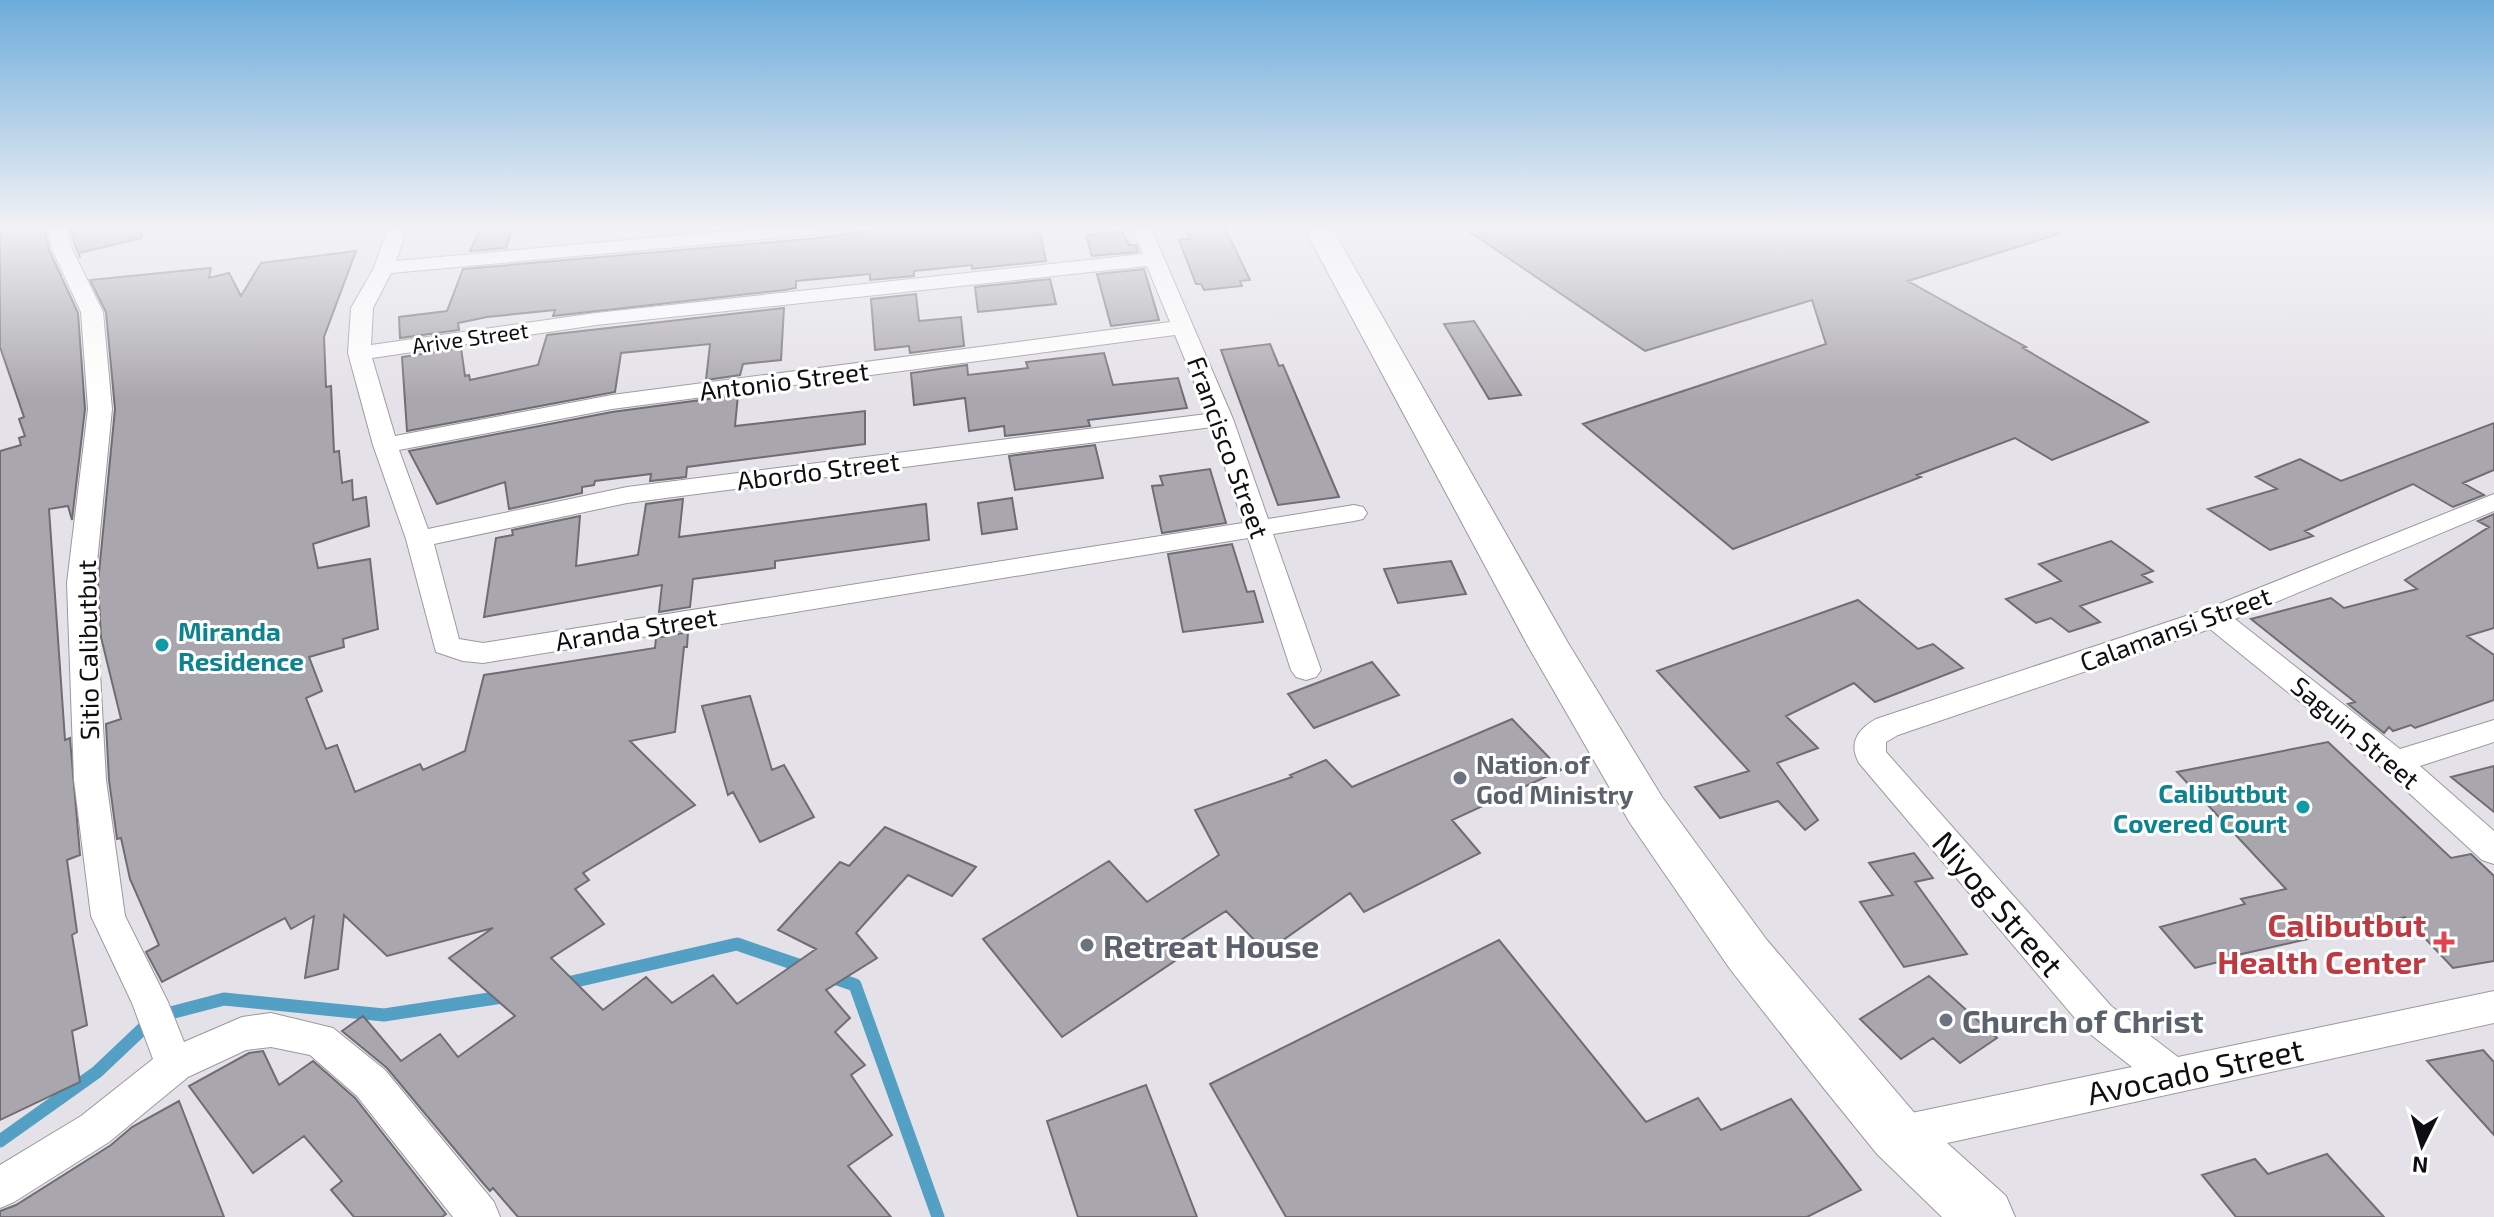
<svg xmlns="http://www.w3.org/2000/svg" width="2494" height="1217" font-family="'Exo 2',sans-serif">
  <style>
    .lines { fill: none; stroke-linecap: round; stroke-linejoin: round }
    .stream { stroke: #549fc4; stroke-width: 13 }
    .building { fill: #a9a7ad; stroke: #6f6d73; stroke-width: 2 }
    .street-casing { stroke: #9b999f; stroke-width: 2 }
    .secondary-casing { stroke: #9b999f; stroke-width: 2 }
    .street { fill: #fff; fill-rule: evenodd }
    .secondary { fill: #fff; fill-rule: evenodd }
    .culture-dot { fill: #0f9aa8; stroke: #fff; stroke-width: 3 }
    .worship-dot { fill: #6b7280; stroke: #fff; stroke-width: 3 }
    .health-dot { fill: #e0444e; stroke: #fff; stroke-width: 3 }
    .labels { text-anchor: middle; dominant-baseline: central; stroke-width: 6; stroke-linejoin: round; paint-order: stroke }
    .far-street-label { font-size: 22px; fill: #0f0f11; stroke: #fff }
    .street-label { font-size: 26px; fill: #0f0f11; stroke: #fff }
    .culture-label { font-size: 26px; font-weight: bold; fill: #0d838f; stroke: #fff; text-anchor: start }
    .worship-label { font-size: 26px; font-weight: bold; fill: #5b616d; stroke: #fff; text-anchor: start }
    .near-street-label { font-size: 32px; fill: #0f0f11; stroke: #fff }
    .near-health-label { font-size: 32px; font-weight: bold; fill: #be3a42; stroke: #fff; text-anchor: end }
    .near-worship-label { font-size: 32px; font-weight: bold; fill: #5b616d; stroke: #fff; text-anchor: start }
  </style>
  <rect width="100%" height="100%" fill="#e4e2e8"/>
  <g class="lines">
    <path class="stream" d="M 829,976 L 855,985 L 938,1217
      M 563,984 L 737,944 L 807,968
      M 0,1141 L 97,1072 L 155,1017 L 224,999 L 384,1015 L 509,996"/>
  </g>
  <path class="building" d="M 0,228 L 44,228 L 49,250 L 78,313 L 85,409 L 72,520 L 68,506 L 49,509 L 65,740 L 70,738 L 80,855 L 67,860 L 77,932 L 72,935 L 87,1025 L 72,1031 L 80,1082 L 0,1120 L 0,451 L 21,445 L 19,438 L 25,436 L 19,419 L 24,417 L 0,347 Z
    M 69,228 L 141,228 L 142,238 L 79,253 L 80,258 Z
    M 480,228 L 513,228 L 506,248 L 470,251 Z
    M 889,228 L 1039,228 L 1046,261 L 972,269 L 972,265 L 914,271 L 914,276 L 870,280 L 870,274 L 796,281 L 796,288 L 785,290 L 553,316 L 555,310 L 487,317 L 458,323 L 459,330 L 400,338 L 399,317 L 447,311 L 463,269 L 818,238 Z
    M 1185,228 L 1225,228 L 1250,280 L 1240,281 L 1242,286 L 1204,290 L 1201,284 L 1196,284 L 1179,240 L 1190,239 Z
    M 1464,228 L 2058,228 L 2059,234 L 1908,281 L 2026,347 L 2023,348 L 2148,422 L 2052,460 L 2015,438 L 1917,475 L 1921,477 L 1733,549 L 1583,424 L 1826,344 L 1812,300 L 1645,351 Z
    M 1122,231 L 1129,245 L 1136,245 L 1138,252 L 1092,256 L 1086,235 Z
    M 356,251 L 324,337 L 326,387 L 331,386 L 334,452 L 339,451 L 342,483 L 352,480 L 353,500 L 366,497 L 369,526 L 313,544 L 318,568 L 370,559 L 378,629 L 343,639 L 344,647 L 309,657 L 322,691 L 306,698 L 326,749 L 337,745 L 355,792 L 420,764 L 423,770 L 465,751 L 484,675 L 655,648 L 656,638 L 688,632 L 687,647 L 684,647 L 675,732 L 630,741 L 695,805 L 583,873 L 589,880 L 575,889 L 604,924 L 551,958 L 603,1010 L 646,977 L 672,1003 L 713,975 L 737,1004 L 816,949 L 778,930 L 840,862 L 849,866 L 885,827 L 976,867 L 952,896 L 908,875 L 856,933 L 877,958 L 826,990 L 850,1018 L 835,1032 L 865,1065 L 851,1075 L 892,1135 L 848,1166 L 891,1217 L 518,1217 L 493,1188 L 490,1191 L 483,1183 L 387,1068 L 342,1031 L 363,1016 L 401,1061 L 440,1034 L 458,1057 L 515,1016 L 449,958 L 493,928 L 387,956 L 344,915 L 338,969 L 305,978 L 314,916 L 291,929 L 285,918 L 162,982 L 146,952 L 159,945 L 130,879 L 121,838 L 117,839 L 109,780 L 106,724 L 121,719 L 101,637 L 98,583 L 115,409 L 106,312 L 90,280 L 211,268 L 209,278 L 229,273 L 241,296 L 261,263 Z
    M 1144,269 L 1159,320 L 1111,326 L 1097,274 Z
    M 1050,279 L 1056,304 L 978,312 L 975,287 Z
    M 916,294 L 919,321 L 961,317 L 964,346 L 910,353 L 909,346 L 875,350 L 871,299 Z
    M 784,308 L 781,360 L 743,364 L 740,375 L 706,380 L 710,344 L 621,353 L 615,392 L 407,431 L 402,357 L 461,348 L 465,376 L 469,375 L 470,380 L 538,365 L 547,335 Z
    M 1474,321 L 1521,395 L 1489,399 L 1444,324 Z
    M 1270,344 L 1279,366 L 1283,365 L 1339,497 L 1278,505 L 1221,350 Z
    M 1104,353 L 1113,385 L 1178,378 L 1187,408 L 1088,420 L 1090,426 L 1005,436 L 1004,426 L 969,431 L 965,398 L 914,405 L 911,373 L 967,365 L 968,375 L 1028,368 L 1026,362 Z
    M 738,395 L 735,426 L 865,411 L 865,444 L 687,467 L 686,477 L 650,481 L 651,474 L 595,481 L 594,485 L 582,487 L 582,493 L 509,509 L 505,482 L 437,504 L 409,451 L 612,412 Z
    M 2494,423 L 2494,470 L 2463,483 L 2484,495 L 2453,507 L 2413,484 L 2305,531 L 2313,536 L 2270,550 L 2208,509 L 2277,489 L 2256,477 L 2300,459 L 2341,481 Z
    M 1095,445 L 1103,478 L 1015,490 L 1009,456 Z
    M 1210,469 L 1226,523 L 1162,533 L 1152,486 L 1163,485 L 1160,476 Z
    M 1012,498 L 1017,529 L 982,534 L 978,503 Z
    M 683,499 L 679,537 L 926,504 L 929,540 L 775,561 L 775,568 L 693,579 L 690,607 L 659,612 L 662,585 L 484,617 L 496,538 L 513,535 L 512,530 L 580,516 L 576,566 L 638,555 L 646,504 Z
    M 2494,514 L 2494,628 L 2467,636 L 2494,655 L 2494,700 L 2415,728 L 2411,725 L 2393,731 L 2389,727 L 2384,733 L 2348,704 L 2355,702 L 2251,619 L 2331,598 L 2344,608 L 2417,589 L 2405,580 L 2489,527 L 2478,521 Z
    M 2111,541 L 2153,571 L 2142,575 L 2152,582 L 2080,606 L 2100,622 L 2069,632 L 2051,618 L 2036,623 L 2006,599 L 2061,581 L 2039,564 Z
    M 1232,544 L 1247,592 L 1254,591 L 1263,622 L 1183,632 L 1168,554 Z
    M 1451,561 L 1466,594 L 1398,603 L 1384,569 Z
    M 1858,600 L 1918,649 L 1933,644 L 1963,668 L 1875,702 L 1854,683 L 1786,716 L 1818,748 L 1777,763 L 1818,820 L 1805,830 L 1778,801 L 1720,818 L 1695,787 L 1749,771 L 1657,671 Z
    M 1372,662 L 1399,695 L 1314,728 L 1288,694 Z
    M 750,696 L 772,770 L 784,765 L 814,817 L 760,842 L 733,792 L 728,795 L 702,706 Z
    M 1512,719 L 1561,770 L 1452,820 L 1480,853 L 1364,912 L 1350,893 L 1266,952 L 1226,911 L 1181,940 L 1191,950 L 1062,1037 L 983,939 L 1109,861 L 1147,902 L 1219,855 L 1195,810 L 1292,777 L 1290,775 L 1326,760 L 1352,787 Z
    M 2328,742 L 2451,858 L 2471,854 L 2494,876 L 2494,961 L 2453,968 L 2405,917 L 2233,956 L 2234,958 L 2195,968 L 2160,927 L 2245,904 L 2241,899 L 2286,889 L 2177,772 Z
    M 2494,766 L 2494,812 L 2451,777 Z
    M 1914,853 L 1933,878 L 1915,882 L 1967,954 L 1904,967 L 1860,902 L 1893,895 L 1869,863 Z
    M 1499,940 L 1646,1122 L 1698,1098 L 1721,1130 L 1791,1099 L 1861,1190 L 1807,1217 L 1286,1217 L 1210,1084 Z
    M 1929,976 L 1997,1038 L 1960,1063 L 1933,1038 L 1901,1059 L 1860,1019 Z
    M 2483,1050 L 2494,1062 L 2494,1135 L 2427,1061 Z
    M 263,1051 L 279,1085 L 313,1061 L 355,1098 L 446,1214 L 442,1217 L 354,1217 L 331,1190 L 342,1181 L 304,1136 L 253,1173 L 189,1086 L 249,1053 Z
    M 1146,1085 L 1197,1217 L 1078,1217 L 1047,1121 Z
    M 179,1101 L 224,1217 L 0,1217 L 0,1211 L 16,1205 L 111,1145 L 132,1127 Z
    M 2327,1154 L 2384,1217 L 2236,1217 L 2202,1175 L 2255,1159 L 2268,1174 Z"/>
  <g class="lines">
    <g class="street-casing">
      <path id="street" d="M 47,228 L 66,228 L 72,249 L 103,312 L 112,409 L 95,583 L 106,780 L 125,916 L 168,1002 L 184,1042 L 242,1017 L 271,1013 L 333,1028 L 385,1070 L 494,1202 L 500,1217 L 453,1217 L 357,1096 L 310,1055 L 271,1047 L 246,1050 L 188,1077 L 109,1142 L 14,1202 L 0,1208 L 0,1165 L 81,1116 L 153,1059 L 132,1003 L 91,916 L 74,780 L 67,583 L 88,409 L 81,312 L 52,249 Z
        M 388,228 L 407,228 L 396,261 L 759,228 L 828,228 L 818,234 L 391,273 L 373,308 L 371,345 L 596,313 L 1143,254 L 1132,228 L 1151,228 L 1233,419 L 1268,519 L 1354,505 L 1363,507 L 1367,513 L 1363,519 L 1354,521 L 1273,534 L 1321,670 L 1316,677 L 1306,680 L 1296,677 L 1291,670 L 1248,538 L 483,663 L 463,661 L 436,652 L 406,539 L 373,445 L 348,353 L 351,308 L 374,268 ZM 1147,266 L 1170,322 L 612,395 L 395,436 L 372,358 L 596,325 ZM 1175,335 L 1207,414 L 627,487 L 428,529 L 399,450 L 612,409 ZM 1212,427 L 1243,523 L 483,643 L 459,639 L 434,544 L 627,503 Z
        M 2494,494 L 2494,511 L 2235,619 L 2400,749 L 2494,720 L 2494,742 L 2420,766 L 2494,831 L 2494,864 L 2482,860 L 2384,770 L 2210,629 L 1898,735 L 1886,742 L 1886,752 L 2111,1006 L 2178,1057 L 2494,991 L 2494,1023 L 1897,1154 L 1883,1148 L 1877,1135 L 1883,1122 L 1897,1116 L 2132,1067 L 2085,1030 L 1859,763 C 1848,743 1858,729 1876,719 L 2204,610 Z"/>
    </g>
    <g class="secondary-casing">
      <path id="secondary" d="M 1304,228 L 1332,228 L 1568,643 L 1662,797 L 1766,939 L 1917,1116 L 2006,1196 L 2015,1217 L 1942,1217 L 1877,1154 L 1818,1081 L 1730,969 L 1630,823 L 1528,646 Z"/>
    </g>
    <use href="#street" class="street"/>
    <use href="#secondary" class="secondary"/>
  </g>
  <linearGradient id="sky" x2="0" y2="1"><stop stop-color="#6dacda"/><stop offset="0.57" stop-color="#f3f2f5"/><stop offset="1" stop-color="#f3f2f5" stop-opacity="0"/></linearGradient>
  <rect width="2494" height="398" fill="url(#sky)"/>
  <g class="culture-dot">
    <circle cx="162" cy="645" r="8"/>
    <circle cx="2303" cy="807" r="8"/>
  </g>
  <g class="worship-dot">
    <circle cx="1460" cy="778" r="8"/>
    <circle cx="1087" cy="945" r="8"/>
    <circle cx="1946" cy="1020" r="8"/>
  </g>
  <path class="health-dot" d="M2440 930h8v8h8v8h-8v8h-8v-8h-8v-8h8z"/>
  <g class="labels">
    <g class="far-street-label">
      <text transform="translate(470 337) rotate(-8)">Arive Street</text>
    </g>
    <g class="street-label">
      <text transform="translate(784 380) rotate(-7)">Antonio Street</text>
      <text transform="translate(1229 447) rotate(70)">Francisco Street</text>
      <text transform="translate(818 470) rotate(-7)">Abordo Street</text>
      <text transform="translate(636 628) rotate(-9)">Aranda Street</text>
      <text transform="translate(2175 628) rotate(-20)">Calamansi Street</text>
      <text transform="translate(87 650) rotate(-91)">Sitio Calibutbut</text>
      <text transform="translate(2356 732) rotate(40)">Saguin Street</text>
    </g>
    <g class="culture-label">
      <text x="178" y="630">Miranda<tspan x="178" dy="30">Residence</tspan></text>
      <text x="2287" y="792" text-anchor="end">Calibutbut<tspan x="2287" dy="30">Covered Court</tspan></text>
    </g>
    <g class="worship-label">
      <text x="1476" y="763">Nation of<tspan x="1476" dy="30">God Ministry</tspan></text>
    </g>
    <g class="near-street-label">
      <text transform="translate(1999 903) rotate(49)">Niyog Street</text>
      <text transform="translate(2195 1070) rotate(-12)">Avocado Street</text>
    </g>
    <g class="near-health-label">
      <text x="2426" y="924">Calibutbut<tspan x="2426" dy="37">Health Center</tspan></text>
    </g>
    <g class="near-worship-label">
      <text x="1103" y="945">Retreat House</text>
      <text x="1962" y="1020">Church of Christ</text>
    </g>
  </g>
  <g transform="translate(2422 1145) rotate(185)" stroke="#ffffff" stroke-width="6" paint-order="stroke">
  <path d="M0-6L14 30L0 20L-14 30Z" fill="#0f0f11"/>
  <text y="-12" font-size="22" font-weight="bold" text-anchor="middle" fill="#0f0f11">N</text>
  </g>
</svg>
